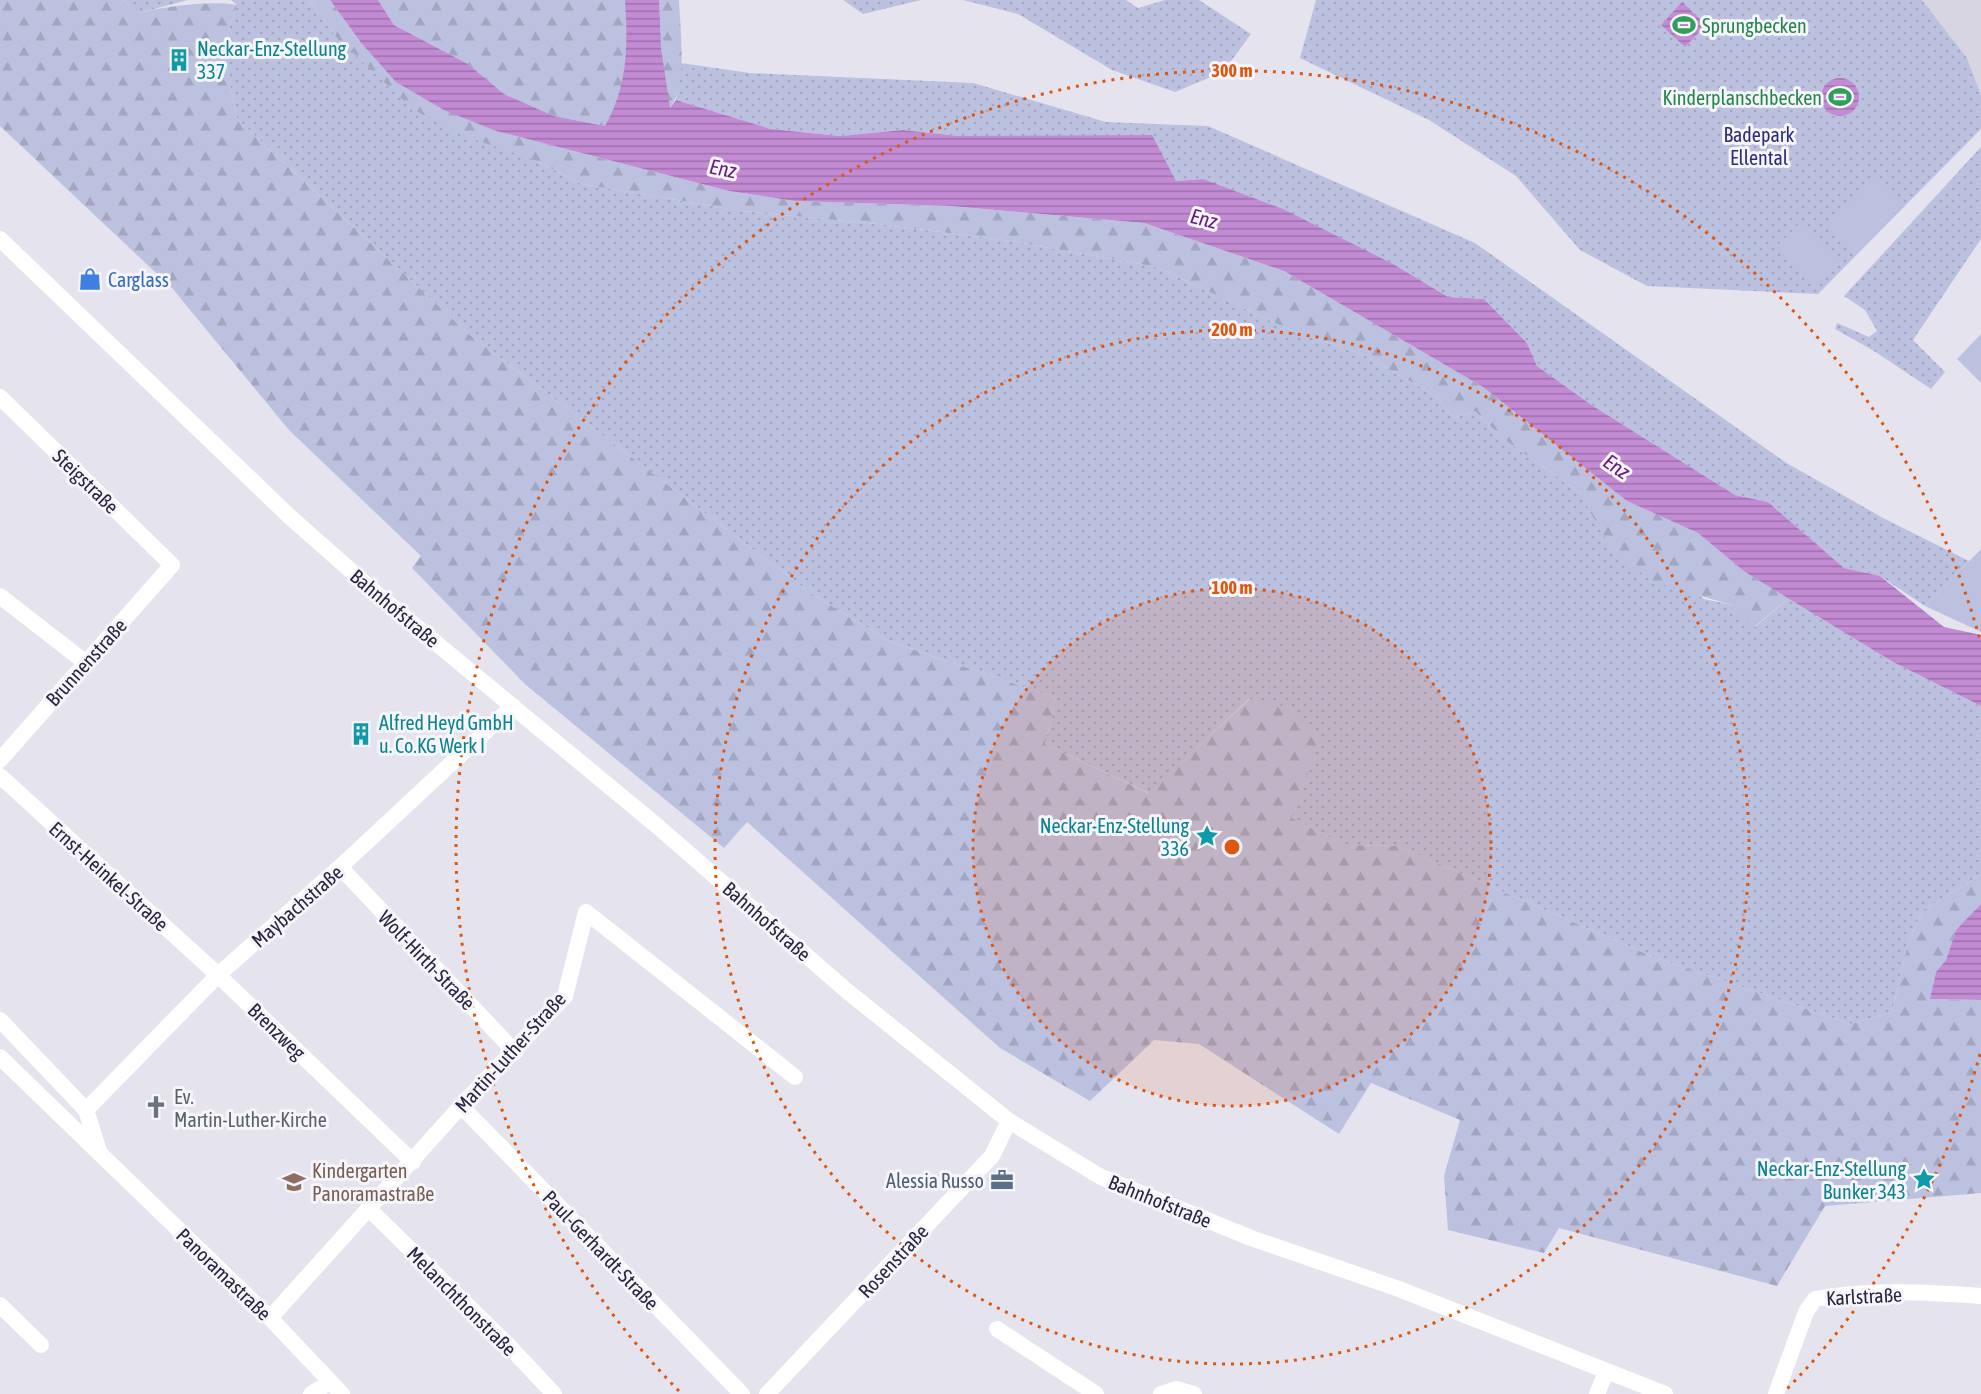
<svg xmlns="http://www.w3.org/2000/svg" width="1981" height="1394" font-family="'Asap Condensed',sans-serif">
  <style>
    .built { fill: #d8d5e2 }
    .grass { fill: url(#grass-dots) }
    .forest { fill: url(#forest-firs) }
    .garden { fill: #bcc1df }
    .water { fill: url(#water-rules) }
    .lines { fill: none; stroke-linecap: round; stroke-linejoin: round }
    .minor { stroke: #fff; stroke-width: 16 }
    .tertiary { stroke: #fff; stroke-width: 16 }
    .ring { fill: none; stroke: #df560f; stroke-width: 3; stroke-dasharray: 3 6 }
    .labels { text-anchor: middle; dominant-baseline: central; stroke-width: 6; stroke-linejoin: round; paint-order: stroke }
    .leisure-label { font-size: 20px; fill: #27864d; stroke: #f5f5fa; text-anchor: start }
    .culture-label { font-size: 20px; fill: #0d838f; stroke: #f5f5fa; text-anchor: start }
    .park-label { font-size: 20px; fill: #2c2c78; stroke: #f5f5fa }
    .shop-label { font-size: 20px; fill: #366cbe; stroke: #f5f5fa; text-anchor: start }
    .street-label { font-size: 20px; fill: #2c2340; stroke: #f5f5fa }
    .worship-label { font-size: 20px; fill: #5b616d; stroke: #f5f5fa; text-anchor: start }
    .education-label { font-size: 20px; fill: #785e54; stroke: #f5f5fa; text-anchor: start }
    .service-label { font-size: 20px; fill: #4e5e75; stroke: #f5f5fa; text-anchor: end }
    .water-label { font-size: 21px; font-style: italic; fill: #671b7e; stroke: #f5f5fa }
    .centre { fill: #df560f; stroke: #f5f5fa; stroke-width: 3 }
    .ring-label { font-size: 18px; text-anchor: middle; font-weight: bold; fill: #df560f; stroke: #f5f5fa; stroke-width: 6; stroke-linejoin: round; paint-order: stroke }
  </style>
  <defs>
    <pattern id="grass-dots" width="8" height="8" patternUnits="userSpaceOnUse" patternTransform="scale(1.5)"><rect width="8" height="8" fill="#bcc1df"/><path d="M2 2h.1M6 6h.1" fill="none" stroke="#a2a6c0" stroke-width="1.8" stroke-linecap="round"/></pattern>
    <pattern id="forest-firs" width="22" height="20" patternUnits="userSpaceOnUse" patternTransform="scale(1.5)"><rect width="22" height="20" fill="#bcc1df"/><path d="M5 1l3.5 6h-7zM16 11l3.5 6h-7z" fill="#a2a6c0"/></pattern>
    <pattern id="water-rules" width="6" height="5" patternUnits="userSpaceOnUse" patternTransform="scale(1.5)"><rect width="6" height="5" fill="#c28bd3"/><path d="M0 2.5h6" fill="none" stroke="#9e71ad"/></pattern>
  </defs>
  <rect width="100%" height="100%" fill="#e5e4ee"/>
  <path class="built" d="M 1922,0 L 1981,0 L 1981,95 L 1967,58 Z"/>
  <path class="grass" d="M 123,0 L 188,0 L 139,13 Z
    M 231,0 L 309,0 L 337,38 L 537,161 L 582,184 L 742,211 L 878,224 L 1011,241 L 1157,267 L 1290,330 L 1364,355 L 1436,396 L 1454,418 L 1475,411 L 1505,440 L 1579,492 L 1589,507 L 1704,599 L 1732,605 L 1755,627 L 1789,598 L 1893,662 L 1981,706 L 1981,875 L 1923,910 L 1909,939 L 1892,1012 L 1851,1024 L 1651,956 L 1398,846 L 1344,845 L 1292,818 L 1319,738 L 1249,699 L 1149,793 L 1045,744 L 1056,698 L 891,642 L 812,594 L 470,335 L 237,119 L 223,48 L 237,5 Z
    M 843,0 L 921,0 L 863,14 Z
    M 963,0 L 1126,0 L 1138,8 L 1165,0 L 1199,0 L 1251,34 L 1223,72 L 1175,92 L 1112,70 L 1018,14 Z
    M 1316,0 L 1922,0 L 1967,58 L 1981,95 L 1981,129 L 1818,294 L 1647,286 L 1580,250 L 1516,176 L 1429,120 L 1300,58 Z
    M 681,63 L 750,73 L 973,83 L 1106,122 L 1208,126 L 1475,243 L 1785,462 L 1883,518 L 1969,561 L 1925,606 L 1880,576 L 1844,568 L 1768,502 L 1735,495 L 1593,406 L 1537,366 L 1527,343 L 1484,299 L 1448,297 L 1395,265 L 1203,179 L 1176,181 L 959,136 L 903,130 L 840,136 L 771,129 L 676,100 Z
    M 1981,147 L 1981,239 L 1913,340 L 1945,372 L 1931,389 L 1874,351 L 1835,329 L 1837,323 L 1869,337 L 1877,331 L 1865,310 L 1844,296 Z"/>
  <path class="forest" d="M 0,0 L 123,0 L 139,13 C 164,6 216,0 237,5 L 223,48 L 237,119 L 470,335 L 812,594 L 891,642 L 1056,698 L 1045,744 L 1148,793 L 1250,699 L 1292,708 L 1320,738 L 1292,818 L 1344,845 L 1398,846 L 1651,956 L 1851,1024 L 1892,1012 L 1909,939 L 1923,910 L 1981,875 L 1981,904 L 1956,930 L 1946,960 L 1936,972 L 1931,999 L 1981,1000 L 1981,1193 L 1825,1206 L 1777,1286 L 1559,1228 L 1544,1253 L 1448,1230 L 1444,1176 L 1460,1120 L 1371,1083 L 1339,1134 L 1199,1044 L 1154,1040 L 1090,1101 L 1000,1048 L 747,822 L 724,848 L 526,685 L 412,568 L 421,556 L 289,430 L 172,288 L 0,126 Z
    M 309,0 L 330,0 L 362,44 L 396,82 L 496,131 L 729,191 L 795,201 L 951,206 L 1144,223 L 1284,271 L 1483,387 L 1627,501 L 1698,533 L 1745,572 L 1789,598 L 1754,627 L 1732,605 L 1653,582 L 1612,550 L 1579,492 L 1505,440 L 1475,411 L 1454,418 L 1436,396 L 1364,355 L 1290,330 L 1157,267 L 1011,241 L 878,224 L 742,211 L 582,184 L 537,161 L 459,134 L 414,110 L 337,38 Z
    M 378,0 L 679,0 C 680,29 688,85 670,108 L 605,126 L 554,116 L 504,94 L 468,64 L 394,25 Z"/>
  <path class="garden" d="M 1874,179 L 1902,205 L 1855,254 L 1827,227 Z
    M 1799,224 L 1837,260 L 1815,283 L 1776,247 Z
    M 1981,334 L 1981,383 L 1957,359 Z
    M 1981,549 L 1981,632 L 1925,606 Z"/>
  <path class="water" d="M 330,0 L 378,0 L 394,25 L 468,64 L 504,94 L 554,116 L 605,126 C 628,86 628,45 625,0 L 659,0 L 661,48 L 670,108 L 676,100 L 771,129 L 840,136 L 903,130 L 959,136 L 1152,135 L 1176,181 L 1203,179 L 1283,209 L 1395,265 L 1448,297 L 1484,299 L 1527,343 L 1537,366 L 1593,406 L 1735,495 L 1768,502 L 1844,568 L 1880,576 L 1944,627 L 1981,635 L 1981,706 L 1893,662 L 1745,572 L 1698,533 L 1627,501 L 1483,387 L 1284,271 L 1144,223 L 951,206 L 795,201 L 729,191 L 496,131 L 444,110 L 396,82 L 362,44 Z
    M 1682,2 L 1706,25 L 1685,47 L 1661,25 Z
    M1821 97a19 19 0 1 1 38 0a19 19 0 1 1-38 0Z
    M 1981,904 L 1981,1000 L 1930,999 L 1936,972 L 1946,960 L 1956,930 Z"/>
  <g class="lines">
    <path class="minor" d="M 0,397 L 172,565 L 0,760
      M 0,596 L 86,663
      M 0,776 L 218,975 L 413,1162
      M 340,867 L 515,1052
      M 0,1020 L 86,1110 L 100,1154
      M 0,1057 L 270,1318 L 342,1394
      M 461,1106 L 742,1394
      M 86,1110 L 218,975 L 340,867 L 513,706
      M 369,1209 L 508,1345 L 554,1394
      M 0,1305 L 41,1345
      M 270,1318 L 461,1106 L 565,996 L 586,912 L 795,1077
      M 997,1329 L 1096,1394
      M 311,1394 L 330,1382
      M 767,1394 L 992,1156 L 1009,1121
      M 1161,1394 L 1176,1389 L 1194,1394
      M 1597,1394 L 1606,1372
      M 1776,1394 L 1806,1312 L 1815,1299 C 1869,1289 1926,1292 1981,1296"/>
    <path class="tertiary" d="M 0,239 L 289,516 L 384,600 L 656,825 L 847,991 L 1009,1121 L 1101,1177 L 1251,1238 L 1399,1289 L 1665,1394"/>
  </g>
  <circle cx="1232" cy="847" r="259" fill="#df560f" fill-opacity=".12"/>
  <g class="ring">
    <circle cx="1232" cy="847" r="259"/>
    <circle cx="1232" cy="847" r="517"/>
    <path d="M1980 1054A776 776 0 0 1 1785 1391M679 1391A776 776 0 1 1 1980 640"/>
  </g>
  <defs>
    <g id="stadium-bare" transform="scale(1.8)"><path d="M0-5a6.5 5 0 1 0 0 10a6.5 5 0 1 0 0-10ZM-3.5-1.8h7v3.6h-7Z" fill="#2e9e5b" stroke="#f5f5fa" stroke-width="2.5" paint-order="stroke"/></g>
    <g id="building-bare" transform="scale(1.8)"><path d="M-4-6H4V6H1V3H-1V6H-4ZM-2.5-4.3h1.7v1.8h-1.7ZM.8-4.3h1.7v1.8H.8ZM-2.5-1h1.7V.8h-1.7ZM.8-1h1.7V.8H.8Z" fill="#0f9aa8" stroke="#f5f5fa" stroke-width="2.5" paint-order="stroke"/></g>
    <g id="shop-bare" transform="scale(1.8)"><path d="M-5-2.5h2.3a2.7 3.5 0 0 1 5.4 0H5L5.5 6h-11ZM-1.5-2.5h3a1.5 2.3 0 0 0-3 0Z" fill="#3f7fe0" stroke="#f5f5fa" stroke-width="2.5" paint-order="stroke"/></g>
    <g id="sight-bare" transform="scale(1.8)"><path d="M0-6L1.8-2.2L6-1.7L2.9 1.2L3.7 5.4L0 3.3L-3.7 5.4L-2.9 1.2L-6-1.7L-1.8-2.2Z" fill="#0f9aa8" stroke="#f5f5fa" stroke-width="2.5" paint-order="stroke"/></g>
    <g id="church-bare" transform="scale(1.8)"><path d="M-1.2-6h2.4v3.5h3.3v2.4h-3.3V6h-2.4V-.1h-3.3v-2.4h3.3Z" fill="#6b7280" stroke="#f5f5fa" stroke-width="2.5" paint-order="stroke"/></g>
    <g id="office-bare" transform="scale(1.8)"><path d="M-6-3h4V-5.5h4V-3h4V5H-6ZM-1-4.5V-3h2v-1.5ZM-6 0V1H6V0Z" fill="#5c6f8a" stroke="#f5f5fa" stroke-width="2.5" paint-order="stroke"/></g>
    <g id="school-bare" transform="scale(1.8)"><path d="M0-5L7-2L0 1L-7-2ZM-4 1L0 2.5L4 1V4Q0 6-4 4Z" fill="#8d6e63" stroke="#f5f5fa" stroke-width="2.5" paint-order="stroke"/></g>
  </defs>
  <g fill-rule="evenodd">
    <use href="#stadium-bare" x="1684" y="25"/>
    <use href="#building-bare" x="179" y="60"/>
    <use href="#stadium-bare" x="1840" y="97"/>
    <use href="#shop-bare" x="90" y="279"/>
    <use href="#building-bare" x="361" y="734"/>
    <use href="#sight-bare" x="1207" y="836"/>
    <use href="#church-bare" x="156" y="1107"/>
    <use href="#sight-bare" x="1924" y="1179"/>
    <use href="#office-bare" x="1002" y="1180"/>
    <use href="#school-bare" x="294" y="1182"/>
  </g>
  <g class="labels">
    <g class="leisure-label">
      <text x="1702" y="25">Sprungbecken</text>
      <text x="1822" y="97" text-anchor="end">Kinderplanschbecken</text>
    </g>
    <g class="culture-label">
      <text x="197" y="48">Neckar-Enz-Stellung<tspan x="197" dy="23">337</tspan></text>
      <text x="379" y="722">Alfred Heyd GmbH<tspan x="379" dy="23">u. Co.KG Werk I</tspan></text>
      <text x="1189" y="825" text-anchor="end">Neckar-Enz-Stellung<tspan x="1189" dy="23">336</tspan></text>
      <text x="1906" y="1168" text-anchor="end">Neckar-Enz-Stellung<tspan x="1906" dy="23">Bunker 343</tspan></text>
    </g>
    <g class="park-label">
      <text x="1759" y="134">Badepark<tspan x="1759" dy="23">Ellental</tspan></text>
    </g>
    <g class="shop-label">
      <text x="108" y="279">Carglass</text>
    </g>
    <g class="street-label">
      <text transform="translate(86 481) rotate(44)">Steigstraße</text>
      <text transform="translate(395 608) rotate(40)">Bahnhofstraße</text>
      <text transform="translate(86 662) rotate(-48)">Brunnenstraße</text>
      <text transform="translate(109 876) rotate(42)">Ernst-Heinkel-Straße</text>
      <text transform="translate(297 906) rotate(-41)">Maybachstraße</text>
      <text transform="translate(767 921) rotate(41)">Bahnhofstraße</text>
      <text transform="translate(427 960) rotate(46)">Wolf-Hirth-Straße</text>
      <text transform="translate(277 1031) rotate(44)">Brenzweg</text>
      <text transform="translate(510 1052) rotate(-48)">Martin-Luther-Straße</text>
      <text transform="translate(1160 1201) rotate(22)">Bahnhofstraße</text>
      <text transform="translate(601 1250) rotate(46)">Paul-Gerhardt-Straße</text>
      <text transform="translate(893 1261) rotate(-47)">Rosenstraße</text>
      <text transform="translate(224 1274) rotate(44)">Panoramastraße</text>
      <text transform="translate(1864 1296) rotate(-3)">Karlstraße</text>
      <text transform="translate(462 1301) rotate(45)">Melanchthonstraße</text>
    </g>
    <g class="worship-label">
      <text x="174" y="1096">Ev.<tspan x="174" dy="23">Martin-Luther-Kirche</tspan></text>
    </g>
    <g class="education-label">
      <text x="312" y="1170">Kindergarten<tspan x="312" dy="23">Panoramastraße</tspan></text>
    </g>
    <g class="service-label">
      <text x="984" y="1180">Alessia Russo</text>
    </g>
    <g class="water-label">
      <text transform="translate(723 168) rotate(11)">Enz</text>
      <text transform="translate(1204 218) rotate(14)">Enz</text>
      <text transform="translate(1617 466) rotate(35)">Enz</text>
    </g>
  </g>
  <circle cx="1232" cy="847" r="9" class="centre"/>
  <g class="ring-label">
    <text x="1232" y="77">300 m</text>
    <text x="1232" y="336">200 m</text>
    <text x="1232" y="594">100 m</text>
  </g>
</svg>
